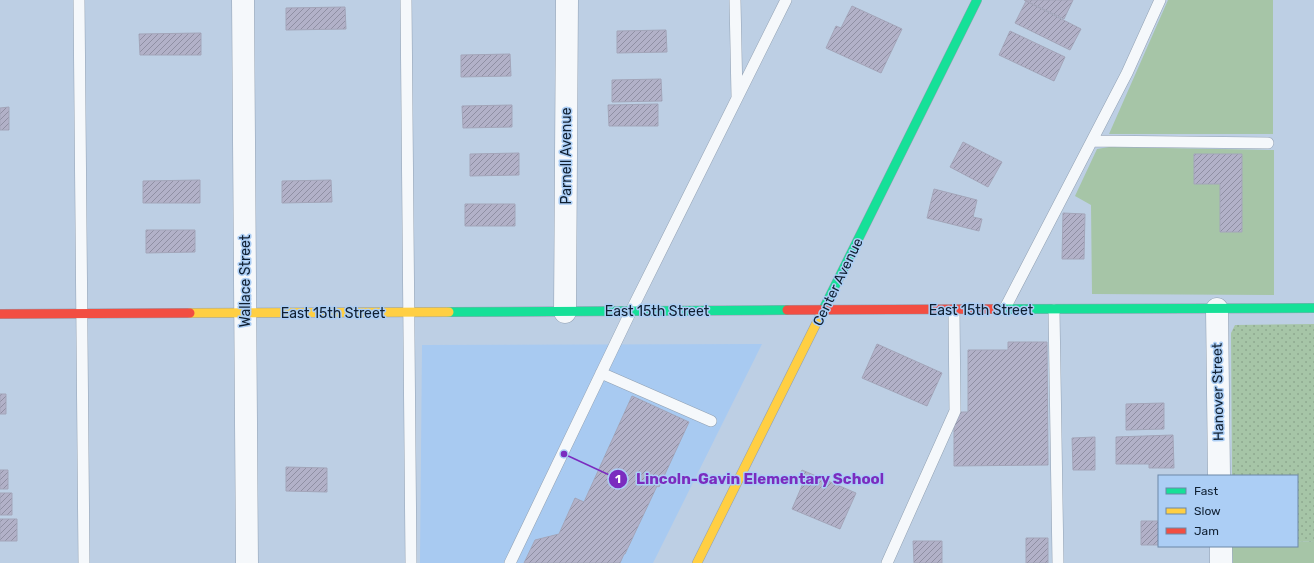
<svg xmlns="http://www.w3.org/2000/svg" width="1314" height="563" font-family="Rubik,sans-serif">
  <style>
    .built { fill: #a8caf1 }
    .grass { fill: #a6c5a7 }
    .park { fill: url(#park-dots) }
    .building { fill: url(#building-hatch); stroke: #a3a5b9 }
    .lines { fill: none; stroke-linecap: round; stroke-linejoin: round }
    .lane-casing { stroke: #91a0b2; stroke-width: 12 }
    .street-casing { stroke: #91a0b2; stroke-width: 23 }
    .fast-casing { stroke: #91a0b2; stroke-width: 10 }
    .slow-casing { stroke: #91a0b2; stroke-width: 10 }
    .jam-casing { stroke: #91a0b2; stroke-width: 10 }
    .lane { stroke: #f5f8fb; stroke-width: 11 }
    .street { stroke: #f5f8fb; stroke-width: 22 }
    .fast { stroke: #16e098; stroke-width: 9 }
    .slow { stroke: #ffcf43; stroke-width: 9 }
    .jam { stroke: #f24e42; stroke-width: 9 }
    .labels { text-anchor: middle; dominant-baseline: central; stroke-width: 3; stroke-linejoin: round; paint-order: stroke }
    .street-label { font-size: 14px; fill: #0f1f31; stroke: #accef5 }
    .leader { fill: none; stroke: #7b2cbf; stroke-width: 1.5 }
    .callout-dot { fill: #7b2cbf; stroke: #accef5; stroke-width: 1.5 }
    .mark-label { font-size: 12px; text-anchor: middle; font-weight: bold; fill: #fff }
    .callout-label { font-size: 15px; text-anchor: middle; font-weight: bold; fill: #7b2cbf; stroke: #accef5; stroke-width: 3; stroke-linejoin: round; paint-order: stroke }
  </style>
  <defs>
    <pattern id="park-dots" width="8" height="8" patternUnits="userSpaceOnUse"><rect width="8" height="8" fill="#a6c5a7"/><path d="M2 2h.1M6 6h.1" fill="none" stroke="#8ea990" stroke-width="1.8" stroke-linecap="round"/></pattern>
    <pattern id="building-hatch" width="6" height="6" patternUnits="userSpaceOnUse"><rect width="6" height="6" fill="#b2b1c8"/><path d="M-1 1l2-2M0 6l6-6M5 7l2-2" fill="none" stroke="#8f8fa3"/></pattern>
  </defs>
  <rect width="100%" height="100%" fill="#bdcfe4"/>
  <path class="built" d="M 762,344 L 653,563 L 420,563 L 422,345 Z"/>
  <path class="grass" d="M 1168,0 L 1273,0 L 1273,134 L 1109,134 Z
    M 1109,147 L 1274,150 L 1274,295 L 1092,294 L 1091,205 L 1075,196 L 1097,149 Z
    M 1297,541 L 1314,542 L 1314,563 L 1233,563 L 1232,546 L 1297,546 Z"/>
  <path class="park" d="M 1314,324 L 1314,542 L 1297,541 L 1297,476 L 1232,476 L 1231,333 L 1235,325 Z"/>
  <path class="building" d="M 1024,0 L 1073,0 L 1064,19 Z
    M 1026,1 L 1081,29 L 1070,50 L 1015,23 Z
    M 852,6 L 902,29 L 881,73 L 826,48 L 836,26 L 841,28 Z
    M 345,7 L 346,29 L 286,30 L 286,8 Z
    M 666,30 L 667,52 L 617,53 L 617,31 Z
    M 1010,31 L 1065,57 L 1054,81 L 999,55 Z
    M 201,33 L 201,55 L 140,55 L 139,34 Z
    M 510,54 L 511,76 L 461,77 L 461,55 Z
    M 661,79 L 662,101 L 612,102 L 612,80 Z
    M 658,104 L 658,126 L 609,126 L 608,105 Z
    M 512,105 L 512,127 L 463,128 L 462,106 Z
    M 9,107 L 9,130 L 0,130 L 0,108 Z
    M 963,142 L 1002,162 L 988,187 L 950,167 Z
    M 519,153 L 519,175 L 470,176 L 470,154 Z
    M 1194,154 L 1242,154 L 1242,232 L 1220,232 L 1220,184 L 1194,184 Z
    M 200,180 L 200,203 L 143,203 L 143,181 Z
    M 331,180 L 332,202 L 282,203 L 282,181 Z
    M 934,189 L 977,200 L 973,217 L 982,219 L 979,231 L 927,218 Z
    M 465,204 L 515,204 L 515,226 L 465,226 Z
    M 1063,213 L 1085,214 L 1084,259 L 1062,259 Z
    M 146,230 L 195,230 L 195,252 L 146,253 Z
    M 1008,342 L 1047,342 L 1048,465 L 954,466 L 954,412 L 968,412 L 968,350 L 1008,350 Z
    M 877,344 L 942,373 L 927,406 L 862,378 Z
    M 0,394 L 6,394 L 6,414 L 0,414 Z
    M 632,396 L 689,422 L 659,487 L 657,486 L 625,554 L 624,554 L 620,563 L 524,563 L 535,540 L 559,534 L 575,498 L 584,502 Z
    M 1164,403 L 1164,429 L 1126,430 L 1126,404 Z
    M 1173,435 L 1174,468 L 1149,468 L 1149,464 L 1116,464 L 1116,437 Z
    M 1095,437 L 1095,470 L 1073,470 L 1072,438 Z
    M 286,467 L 327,468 L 327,492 L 286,491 Z
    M 0,470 L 8,470 L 8,489 L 0,489 Z
    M 802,470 L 856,493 L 840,529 L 792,509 L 804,481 L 798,479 Z
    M 0,493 L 12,493 L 12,515 L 0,515 Z
    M 0,519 L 17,519 L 17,541 L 0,541 Z
    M 1141,521 L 1159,521 L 1159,545 L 1141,545 Z
    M 1026,538 L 1048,538 L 1048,563 L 1026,563 Z
    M 913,541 L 942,541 L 942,563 L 914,563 Z"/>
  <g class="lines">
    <g class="lane-casing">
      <path id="lane" d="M 79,0 L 84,563
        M 406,0 L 411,563
        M 735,0 L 737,97
        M 1092,141 L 1268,143
        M 1004,310 L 1127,73 L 1160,0
        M 1054,310 L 1058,563
        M 601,373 L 711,421
        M 510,563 L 631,311 L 786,0
        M 887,563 L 955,411 L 954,310"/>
    </g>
    <g class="street-casing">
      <path id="street" d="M 243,0 L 247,563
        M 1217,309 L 1219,476
        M 565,312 L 567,0
        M 1221,546 L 1221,563"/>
    </g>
    <g class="fast-casing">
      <path id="fast" d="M 994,309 L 1314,308
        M 449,312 L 787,310
        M 821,314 L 977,0"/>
    </g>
    <g class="slow-casing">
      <path id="slow" d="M 190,313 L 449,312
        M 697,563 L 821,314"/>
    </g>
    <g class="jam-casing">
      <path id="jam" d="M 787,310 L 994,309
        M 0,314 L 190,313"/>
    </g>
    <use href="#lane" class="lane"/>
    <use href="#street" class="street"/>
    <use href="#fast" class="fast"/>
    <use href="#slow" class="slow"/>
    <use href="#jam" class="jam"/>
  </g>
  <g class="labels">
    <g class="street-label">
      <text transform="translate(566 156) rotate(-90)">Parnell Avenue</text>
      <text transform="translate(245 281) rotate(-90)">Wallace Street</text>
      <text transform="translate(838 282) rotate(-64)">Center Avenue</text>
      <text x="981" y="310">East 15th Street</text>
      <text x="657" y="311">East 15th Street</text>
      <text x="333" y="313">East 15th Street</text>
      <text transform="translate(1218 392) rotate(-91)">Hanover Street</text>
    </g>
  </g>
  <path class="leader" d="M564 454L618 479"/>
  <g class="callout-dot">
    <circle cx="564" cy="454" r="4"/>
    <circle cx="618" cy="479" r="10"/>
  </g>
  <g class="mark-label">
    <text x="618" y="483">1</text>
  </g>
  <g class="callout-label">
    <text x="760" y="484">Lincoln-Gavin Elementary School</text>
  </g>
  <rect x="1158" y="475" width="140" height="72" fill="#accef5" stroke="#6d88a7"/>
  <rect x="1166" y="488" width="20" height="6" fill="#16e098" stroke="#6d88a7"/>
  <text x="1194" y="495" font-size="12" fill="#0f1f31">Fast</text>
  <rect x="1166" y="508" width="20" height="6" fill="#ffcf43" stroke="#6d88a7"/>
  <text x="1194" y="515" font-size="12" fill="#0f1f31">Slow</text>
  <rect x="1166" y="528" width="20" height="6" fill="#f24e42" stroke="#6d88a7"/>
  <text x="1194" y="535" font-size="12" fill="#0f1f31">Jam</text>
</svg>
